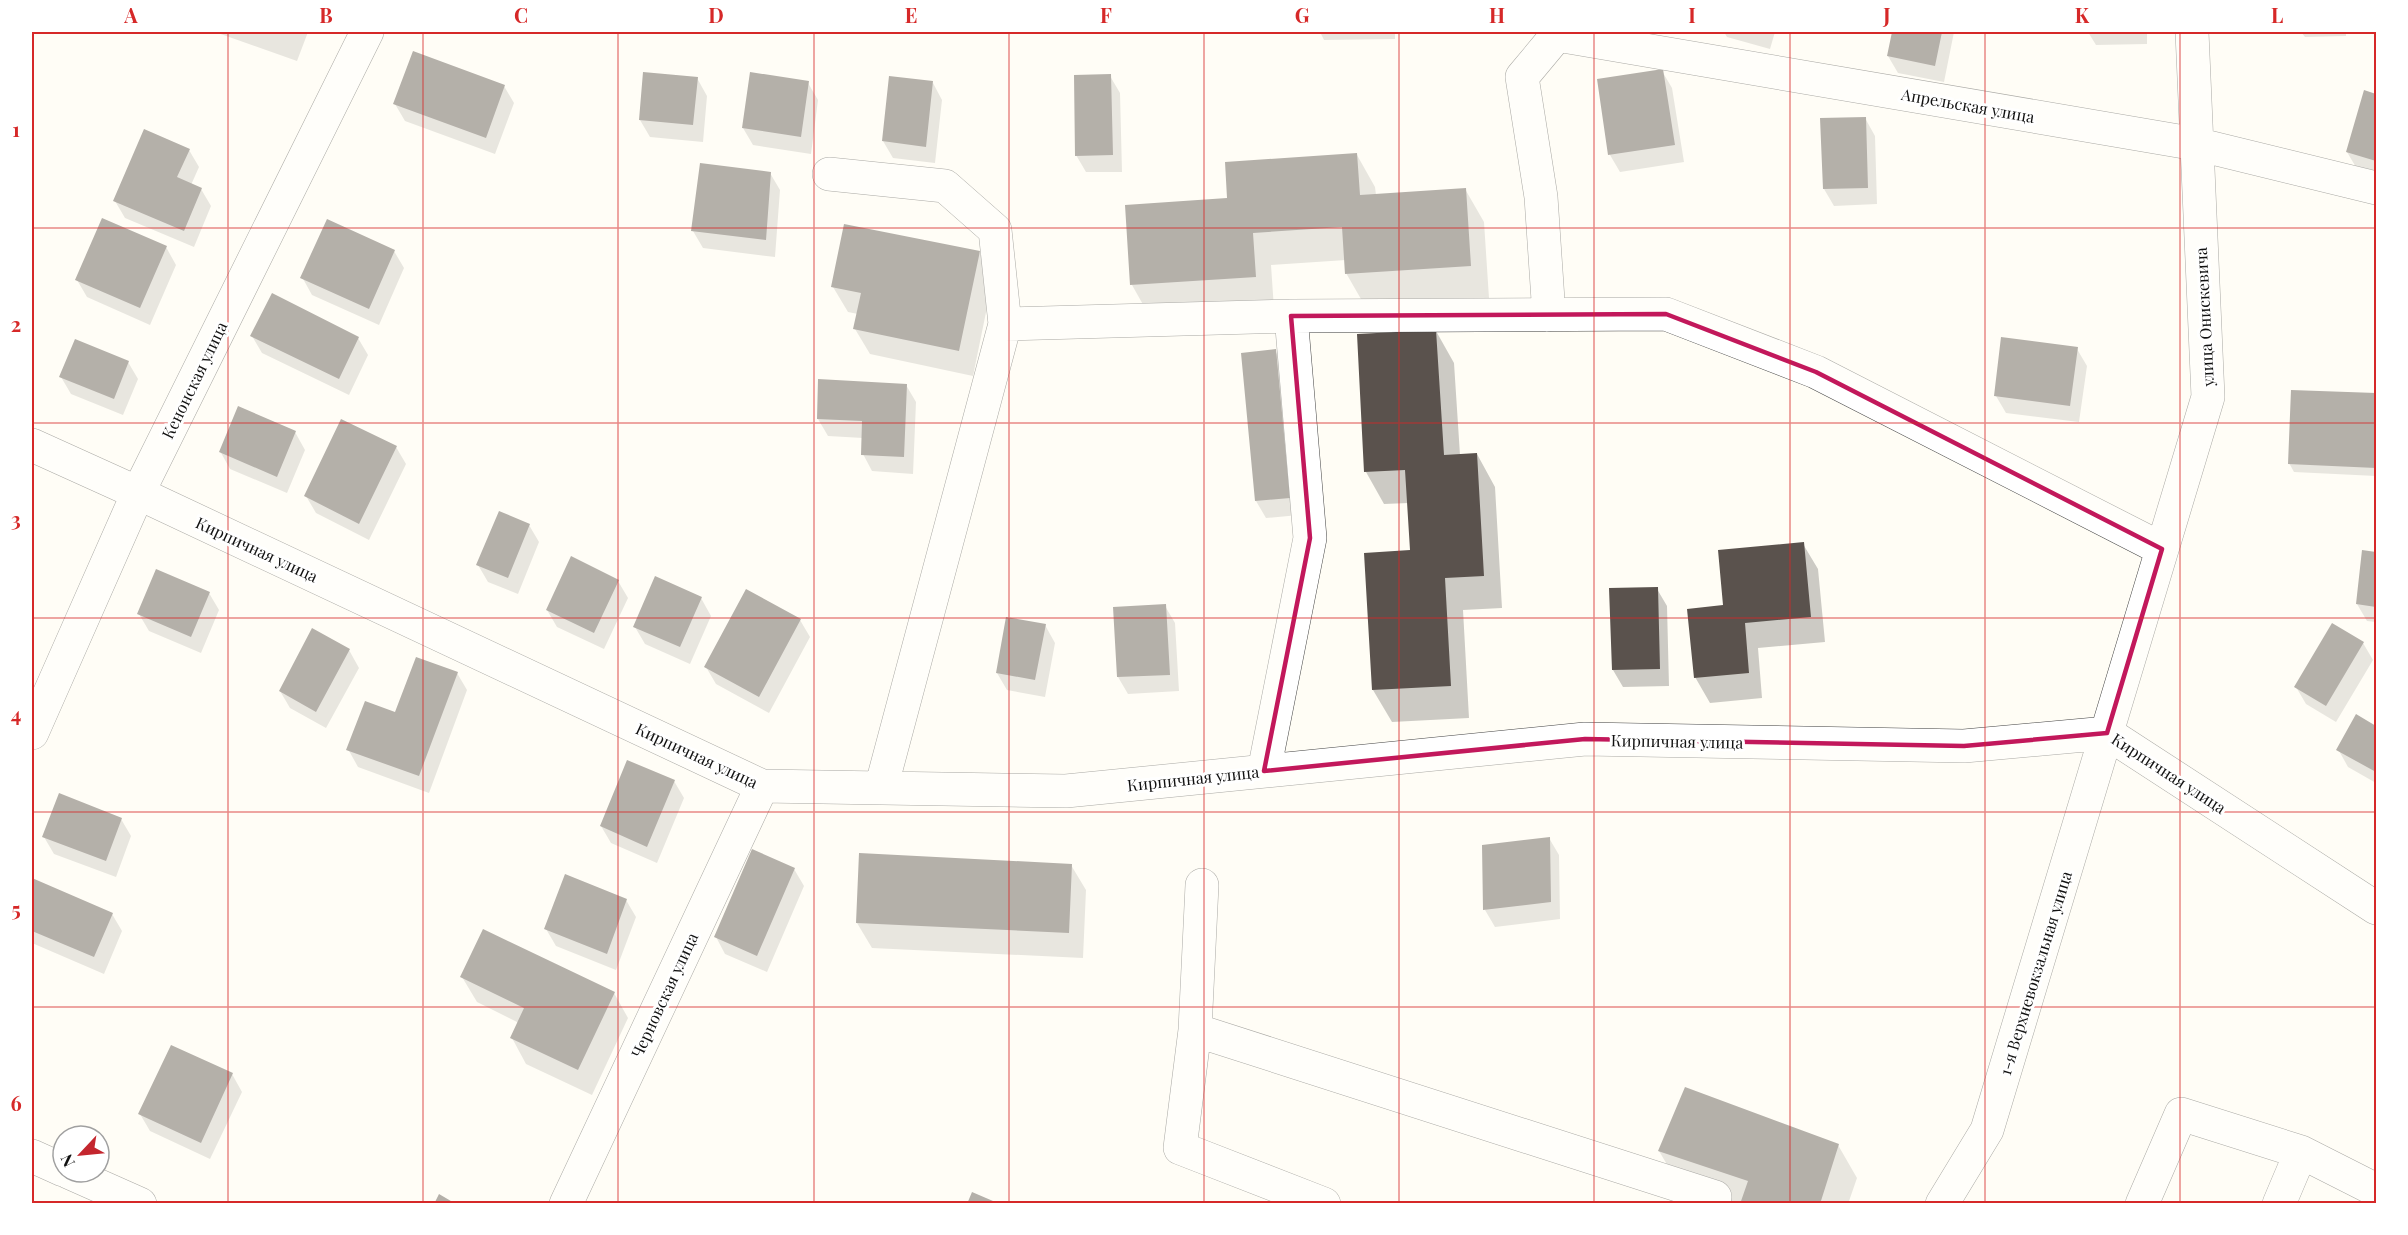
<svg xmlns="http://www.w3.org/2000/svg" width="2408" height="1235" font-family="'Playfair Display',serif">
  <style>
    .shadow { fill: #0003 }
    .building { fill: #5a524d }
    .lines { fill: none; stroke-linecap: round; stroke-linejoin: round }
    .minor-casing { stroke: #444; stroke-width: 34 }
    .minor { stroke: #fff; stroke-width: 33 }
    .marked { fill: none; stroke: #c2185b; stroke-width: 4.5; stroke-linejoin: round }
    .grid { fill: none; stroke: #d62828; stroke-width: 1.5; stroke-opacity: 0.55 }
    .labels { text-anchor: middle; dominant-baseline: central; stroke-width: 6; stroke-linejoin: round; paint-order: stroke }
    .street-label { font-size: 16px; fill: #111; stroke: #fff }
    .neatline { fill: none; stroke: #d62828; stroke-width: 2 }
    .grid-label { font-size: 20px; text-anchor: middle; font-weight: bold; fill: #d62828 }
  </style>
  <rect width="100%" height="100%" fill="#fffdf5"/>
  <path class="shadow" d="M 215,32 L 308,32 L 297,61 Z
    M 1320,32 L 1395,32 L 1395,39 L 1324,40 Z
    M 1724,32 L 1775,32 L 1770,49 L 1727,37 Z
    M 1893,32 L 1954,32 L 1944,82 L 1898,73 L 1888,56 Z
    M 2088,32 L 2147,32 L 2147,44 L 2096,45 Z
    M 2301,32 L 2346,32 L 2346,36 L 2305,37 Z
    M 1662,71 L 1672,88 L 1684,162 L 1620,172 L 1610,155 L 1598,81 Z
    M 1110,76 L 1120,93 L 1122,172 L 1086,172 L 1076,155 Z
    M 697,78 L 707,96 L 703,142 L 650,137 L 640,120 Z
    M 808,83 L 818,100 L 811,154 L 753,145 L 743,128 Z
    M 933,83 L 942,100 L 935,163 L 893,158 L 883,141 Z
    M 504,86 L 514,103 L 495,154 L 405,121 L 395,104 Z
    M 2365,92 L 2376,95 L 2376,175 L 2357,169 L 2347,152 Z
    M 1865,118 L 1875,136 L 1877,204 L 1834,206 L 1824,189 Z
    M 189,150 L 199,167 L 191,185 L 201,189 L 211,206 L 194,247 L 125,218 L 115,201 Z
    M 1357,155 L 1375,187 L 1376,195 L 1465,189 L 1484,222 L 1489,298 L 1365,306 L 1346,273 L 1346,260 L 1271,265 L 1274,309 L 1150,317 L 1132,285 L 1229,200 Z
    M 770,173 L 780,190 L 775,257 L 703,248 L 693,231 Z
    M 166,247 L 176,265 L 150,325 L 87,297 L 77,280 Z
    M 394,251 L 404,268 L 379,325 L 312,295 L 302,277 Z
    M 979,252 L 993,278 L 973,376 L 870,354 L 855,329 L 858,314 L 848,312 L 833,287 Z
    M 1436,331 L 1454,363 L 1460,455 L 1477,454 L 1495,487 L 1502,608 L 1463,610 L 1469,718 L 1392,722 L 1373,690 L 1412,552 L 1409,503 L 1384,504 L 1366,472 L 1358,335 Z
    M 252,336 L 358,338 L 368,355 L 349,395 L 262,353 Z
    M 2077,349 L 2087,366 L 2079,422 L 2006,413 L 1996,396 Z
    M 1275,351 L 1285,368 L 1299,515 L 1266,518 L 1256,501 Z
    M 128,362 L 138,379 L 123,415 L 71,394 L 61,377 Z
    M 906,385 L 916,402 L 913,474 L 872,471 L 863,454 L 863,438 L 828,436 L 818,419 Z
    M 2293,391 L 2376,395 L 2376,476 L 2294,472 L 2289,463 Z
    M 295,432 L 305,450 L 287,493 L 230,469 L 220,451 Z
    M 396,447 L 406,464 L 369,540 L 316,513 L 306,496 Z
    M 529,525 L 539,542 L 518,594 L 488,582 L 478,565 Z
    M 1803,544 L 1818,569 L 1825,642 L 1758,648 L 1762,698 L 1710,703 L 1695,677 L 1725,607 Z
    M 2364,552 L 2376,554 L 2376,622 L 2367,621 L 2357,604 Z
    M 618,581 L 628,598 L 604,649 L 557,627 L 547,610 Z
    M 1657,589 L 1667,606 L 1669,686 L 1623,687 L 1613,670 Z
    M 209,593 L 219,610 L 201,653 L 149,631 L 139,614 Z
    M 701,598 L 711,616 L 690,664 L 645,644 L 635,627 Z
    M 1165,606 L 1175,623 L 1179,691 L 1128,694 L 1118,677 Z
    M 800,620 L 810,637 L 769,713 L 716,684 L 706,667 Z
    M 1045,625 L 1055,643 L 1045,697 L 1007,690 L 997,673 Z
    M 2363,643 L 2373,660 L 2336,722 L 2306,704 L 2296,687 Z
    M 349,650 L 359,668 L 326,728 L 290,708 L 280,691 Z
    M 457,673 L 467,690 L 429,793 L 358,767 L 348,749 Z
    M 2356,716 L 2376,728 L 2376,783 L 2348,767 L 2338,749 Z
    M 674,781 L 684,798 L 657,863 L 611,843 L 601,826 Z
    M 121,819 L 131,836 L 116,877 L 54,854 L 44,837 Z
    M 1549,838 L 1559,855 L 1560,919 L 1495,927 L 1485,910 Z
    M 1071,865 L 1086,890 L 1083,958 L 872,948 L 857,923 Z
    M 794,869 L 804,886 L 767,972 L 725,954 L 716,937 Z
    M 32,879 L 112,914 L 122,931 L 104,974 L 32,943 Z
    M 626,900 L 636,917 L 616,970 L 556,946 L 546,929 Z
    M 462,977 L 614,993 L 628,1018 L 592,1095 L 526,1064 L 512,1038 L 519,1023 L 477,1002 Z
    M 232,1074 L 242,1092 L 210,1159 L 150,1131 L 140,1114 Z
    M 1838,1145 L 1857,1178 L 1848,1204 L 1739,1204 L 1678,1183 L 1659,1151 Z"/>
  <path class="building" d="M 1892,32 L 1942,32 L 1935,66 L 1887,56 Z
    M 413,51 L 505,85 L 486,138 L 393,104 Z
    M 1663,69 L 1675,145 L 1608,155 L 1597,79 Z
    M 643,72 L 698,77 L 693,125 L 639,120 Z
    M 750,72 L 809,81 L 801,137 L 742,128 Z
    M 1111,74 L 1113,155 L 1075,156 L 1074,75 Z
    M 889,76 L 933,81 L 926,147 L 882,141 Z
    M 2364,90 L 2376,94 L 2376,161 L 2346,152 Z
    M 1866,117 L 1868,188 L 1823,189 L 1820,118 Z
    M 144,129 L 190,149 L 177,177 L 202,188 L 184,231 L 113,201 Z
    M 1357,153 L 1360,195 L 1466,188 L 1471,266 L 1345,274 L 1342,227 L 1253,233 L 1256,277 L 1130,285 L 1125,205 L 1227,198 L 1225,162 Z
    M 700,163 L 771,172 L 766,240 L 691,231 Z
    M 102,218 L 167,246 L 140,308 L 75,280 Z
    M 327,219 L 395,250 L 369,309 L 300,278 Z
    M 844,224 L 980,251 L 959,351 L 853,329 L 861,293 L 831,287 Z
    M 272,293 L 359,337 L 339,379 L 250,336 Z
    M 1436,330 L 1444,455 L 1477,453 L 1484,576 L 1445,578 L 1451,686 L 1372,690 L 1364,553 L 1410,550 L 1405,470 L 1364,472 L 1357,334 Z
    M 2001,337 L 2078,347 L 2070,406 L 1994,396 Z
    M 75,339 L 129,361 L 114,399 L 59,377 Z
    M 1276,349 L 1290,498 L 1255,501 L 1241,353 Z
    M 818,379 L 907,384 L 904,457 L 861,455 L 862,421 L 817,419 Z
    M 2291,390 L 2376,393 L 2376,468 L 2288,464 Z
    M 238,406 L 296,431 L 277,477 L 219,452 Z
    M 341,419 L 397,446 L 359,524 L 304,496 Z
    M 499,511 L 530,524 L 508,578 L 476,565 Z
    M 1804,542 L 1811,617 L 1745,623 L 1749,673 L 1694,678 L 1687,609 L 1723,605 L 1718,550 Z
    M 2362,550 L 2376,552 L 2376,607 L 2356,604 Z
    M 571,556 L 619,580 L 594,633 L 546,610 Z
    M 156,569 L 210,592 L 191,637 L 137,614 Z
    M 655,576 L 702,597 L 680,647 L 633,627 Z
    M 1658,587 L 1660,669 L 1612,670 L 1609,588 Z
    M 746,589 L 801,619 L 759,697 L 704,667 Z
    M 1166,604 L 1170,675 L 1117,677 L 1113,607 Z
    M 1006,617 L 1046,624 L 1035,680 L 996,673 Z
    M 2332,623 L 2364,642 L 2326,706 L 2294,687 Z
    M 312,628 L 350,649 L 316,712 L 279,691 Z
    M 416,657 L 458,672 L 419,776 L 346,750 L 365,701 L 395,712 Z
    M 2356,714 L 2376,726 L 2376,772 L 2336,750 Z
    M 627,760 L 675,780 L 647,847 L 600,826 Z
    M 59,793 L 122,818 L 106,861 L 42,837 Z
    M 1550,837 L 1551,902 L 1483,910 L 1482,845 Z
    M 752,849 L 795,868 L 757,956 L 714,937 Z
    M 859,853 L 1072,864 L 1069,933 L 856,923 Z
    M 565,874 L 627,899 L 607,954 L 544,929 Z
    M 32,878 L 113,913 L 94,957 L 32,931 Z
    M 483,929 L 615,992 L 578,1070 L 510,1038 L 524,1008 L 460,977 Z
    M 171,1045 L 233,1073 L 201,1143 L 138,1114 Z
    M 1685,1087 L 1839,1144 L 1820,1204 L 1740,1204 L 1748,1181 L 1658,1151 Z
    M 972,1192 L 1000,1204 L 967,1204 Z
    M 439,1194 L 456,1204 L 434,1204 Z"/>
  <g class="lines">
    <g class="minor-casing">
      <path id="minor" d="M 829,174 L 945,186 L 995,230 L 1005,324 L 881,788
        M 1549,315 L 1541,197 L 1522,77 L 1557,35 L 2196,144 L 2376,188
        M 1005,324 L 1291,316 L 1666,314 L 1816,372 L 2162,549
        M 32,445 L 138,493 L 762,786 L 1066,791 L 1585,739 L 1964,746 L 2107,733 L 2376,908
        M 32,733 L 138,493 L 367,32
        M 1264,771 L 1310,538 L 1291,316
        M 1202,885 L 1195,1030 L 1180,1148 L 1324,1204
        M 1195,1030 L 1715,1197 L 1712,1204
        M 32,1156 L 63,1170
        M 68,1172 L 140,1204
        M 566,1204 L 762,786
        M 1942,1204 L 1987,1130 L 2208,397 L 2192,32
        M 2142,1204 L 2181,1114 L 2301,1152 L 2376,1190
        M 2279,1204 L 2301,1152"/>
    </g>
    <use href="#minor" class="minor"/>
  </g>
  <path d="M0 0H2408V1235H0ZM 1666,314 L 1816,372 L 2162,549 L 2107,733 L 1964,746 L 1585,739 L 1264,771 L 1310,538 L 1291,316 Z" fill="#fffdf5" fill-opacity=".55" fill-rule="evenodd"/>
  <path class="marked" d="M 1666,314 L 1816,372 L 2162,549 L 2107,733 L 1964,746 L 1585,739 L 1264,771 L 1310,538 L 1291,316 Z"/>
  <path class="grid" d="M 228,32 L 228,1204M 423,32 L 423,1204M 618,32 L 618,1204M 814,32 L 814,1204M 1009,32 L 1009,1204M 1204,32 L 1204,1204M 1399,32 L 1399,1204M 1594,32 L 1594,1204M 1790,32 L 1790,1204M 1985,32 L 1985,1204M 2180,32 L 2180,1204M 32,228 L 2376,228M 32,423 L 2376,423M 32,618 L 2376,618M 32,812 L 2376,812M 32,1007 L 2376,1007"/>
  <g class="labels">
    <g class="street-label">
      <text transform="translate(1968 105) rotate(10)">Апрельская улица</text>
      <text transform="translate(2204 317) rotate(-93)">улица Онискевича</text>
      <text transform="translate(194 380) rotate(-64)">Кенонская улица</text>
      <text transform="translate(257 549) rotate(25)">Кирпичная улица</text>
      <text transform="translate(1677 741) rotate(1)">Кирпичная улица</text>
      <text transform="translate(697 755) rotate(25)">Кирпичная улица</text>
      <text transform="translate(2169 773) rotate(33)">Кирпичная улица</text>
      <text transform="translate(1193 778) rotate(-6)">Кирпичная улица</text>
      <text transform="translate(2035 973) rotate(-73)">1-я Верхневокзальная улица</text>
      <text transform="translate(664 995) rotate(-65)">Черновская улица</text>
    </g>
  </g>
  <rect width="2408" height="1235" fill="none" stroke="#ffffff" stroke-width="66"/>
  <g transform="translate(81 1154) rotate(244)"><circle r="28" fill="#ffffff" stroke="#a0a0a0" stroke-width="1.5"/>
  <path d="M0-4.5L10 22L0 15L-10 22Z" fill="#c4262e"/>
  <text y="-9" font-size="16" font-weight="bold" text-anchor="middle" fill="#111111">N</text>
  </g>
  <rect x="33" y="33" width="2342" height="1169" class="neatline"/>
  <g class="grid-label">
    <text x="131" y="23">A</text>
    <text x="326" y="23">B</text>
    <text x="521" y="23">C</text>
    <text x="716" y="23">D</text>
    <text x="911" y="23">E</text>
    <text x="1106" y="23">F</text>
    <text x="1302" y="23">G</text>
    <text x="1497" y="23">H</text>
    <text x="1692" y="23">I</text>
    <text x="1887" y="23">J</text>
    <text x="2082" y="23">K</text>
    <text x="2277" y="23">L</text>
    <text x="16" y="137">1</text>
    <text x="16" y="332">2</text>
    <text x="16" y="527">3</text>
    <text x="16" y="722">4</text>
    <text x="16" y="917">5</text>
    <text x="16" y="1111">6</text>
  </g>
</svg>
